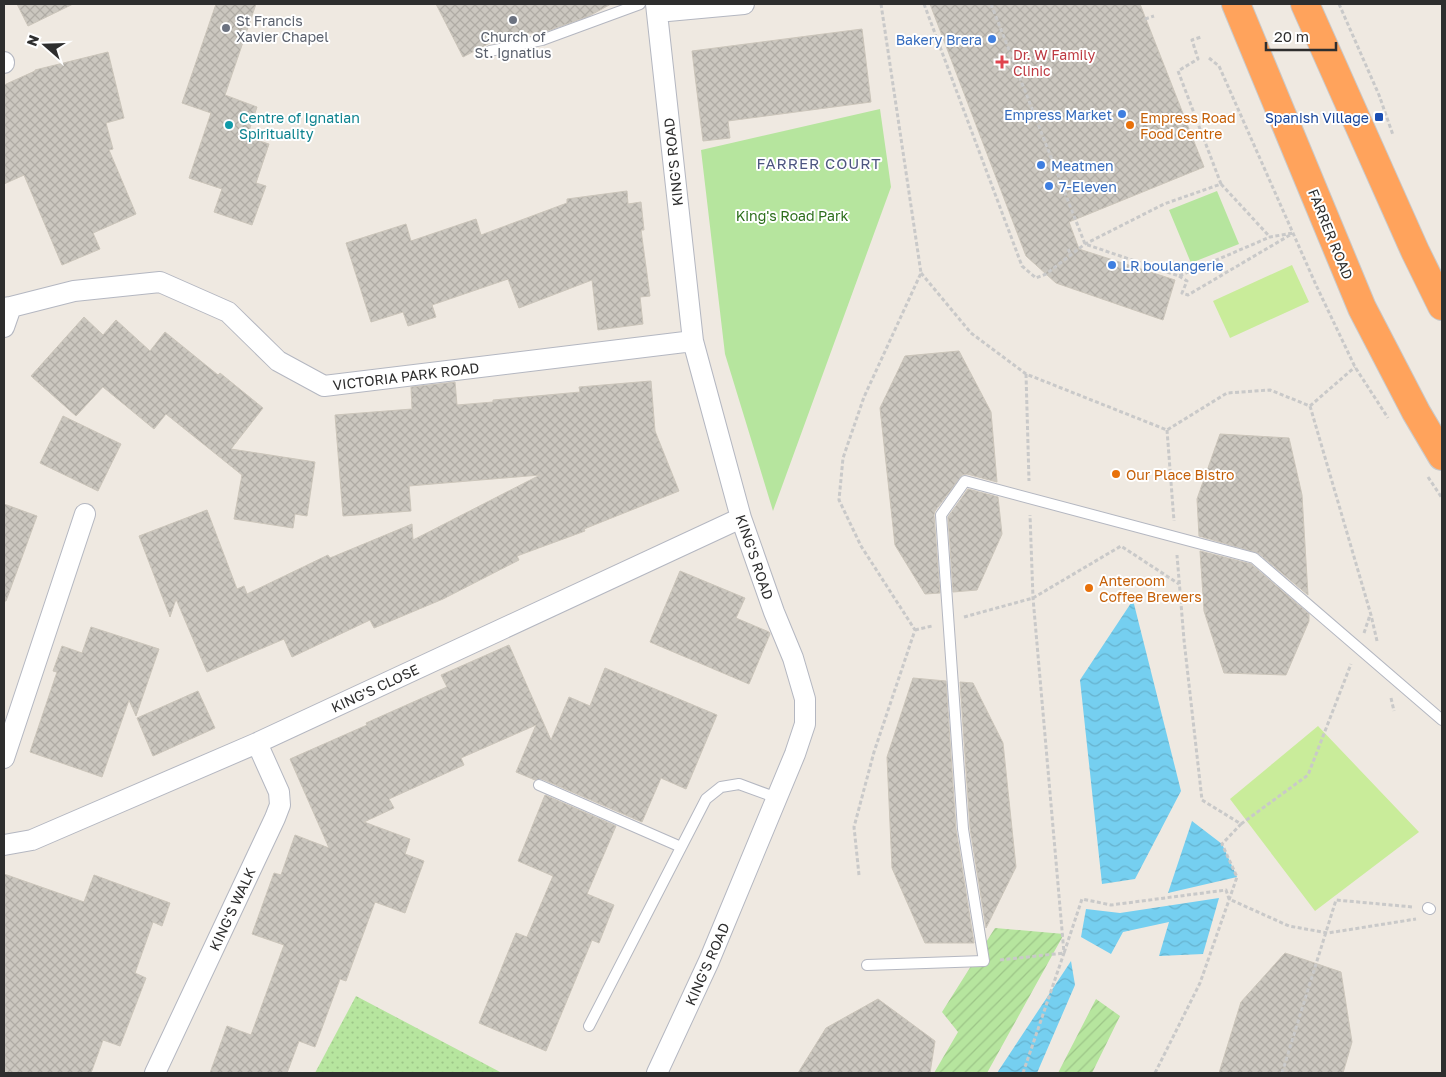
<svg xmlns="http://www.w3.org/2000/svg" width="1446" height="1077" font-family="'Golos Text',sans-serif">
  <style>
    .grass { fill: url(#grass-dots) }
    .park { fill: #b6e59e }
    .garden { fill: url(#garden-furrows) }
    .pitch { fill: #c9ec9a }
    .water { fill: url(#water-waves) }
    .building { fill: url(#building-cross-hatch); stroke: #cbc5ba }
    .lines { fill: none; stroke-linecap: round; stroke-linejoin: round }
    .lane-casing { stroke: #b4b7c1; stroke-width: 12 }
    .street-casing { stroke: #b4b7c1; stroke-width: 22 }
    .highway-casing { stroke: #c9c9c9; stroke-width: 30 }
    .path { stroke: #c9c9c9; stroke-width: 3; stroke-dasharray: 4 2.5; stroke-linecap: butt }
    .lane { stroke: #fff; stroke-width: 10 }
    .street { stroke: #fff; stroke-width: 20 }
    .highway { stroke: #ffa35c; stroke-width: 28 }
    .worship-dot { fill: #6b7280; stroke: #fff; stroke-width: 2 }
    .shop-dot { fill: #3f7fe0; stroke: #fff; stroke-width: 2 }
    .health-dot { fill: #e0444e; stroke: #fff; stroke-width: 2 }
    .transit-dot { fill: #1a4fb4; stroke: #fff; stroke-width: 2 }
    .culture-dot { fill: #0f9aa8; stroke: #fff; stroke-width: 2 }
    .food-dot { fill: #e8710a; stroke: #fff; stroke-width: 2 }
    .labels { text-anchor: middle; dominant-baseline: central; stroke-width: 4; stroke-linejoin: round; paint-order: stroke }
    .worship-label { font-size: 14px; fill: #5b616d; stroke: #fff; text-anchor: start }
    .shop-label { font-size: 14px; fill: #366cbe; stroke: #fff; text-anchor: start }
    .health-label { font-size: 14px; fill: #be3a42; stroke: #fff; text-anchor: start }
    .culture-label { font-size: 14px; fill: #0d838f; stroke: #fff; text-anchor: start }
    .food-label { font-size: 14px; fill: #c56008; stroke: #fff; text-anchor: start }
    .transit-label { font-size: 14px; fill: #164399; stroke: #fff; text-anchor: end }
    .street-label { font-size: 14px; fill: #2e2e2e; stroke: #fff }
    .park-label { font-size: 14px; fill: #2c6e1b; stroke: #fff }
    .neighbourhood-label { font-size: 15px; letter-spacing: 1px; fill: #4d5680; stroke: #fff }
  </style>
  <defs>
    <pattern id="grass-dots" width="8" height="8" patternUnits="userSpaceOnUse" patternTransform="scale(1.25)"><rect width="8" height="8" fill="#b6e59e"/><path d="M2 2h.1M6 6h.1" fill="none" stroke="#9dc588" stroke-width="1.8" stroke-linecap="round"/></pattern>
    <pattern id="garden-furrows" width="10" height="10" patternUnits="userSpaceOnUse" patternTransform="scale(1.25)"><rect width="10" height="10" fill="#b6e59e"/><path d="M-1 1l2-2M0 10L10 0M9 11l2-2" fill="none" stroke="#9dc588"/></pattern>
    <pattern id="water-waves" width="16" height="10" patternUnits="userSpaceOnUse" patternTransform="scale(1.25)"><rect width="16" height="10" fill="#75cff0"/><path d="M0 5q4-4 8 0t8 0" fill="none" stroke="#66b2ce"/></pattern>
    <pattern id="building-cross-hatch" width="8" height="8" patternUnits="userSpaceOnUse" patternTransform="scale(1.25)"><rect width="8" height="8" fill="#cbc7bf"/><path d="M0 0l8 8M0 8l8-8" fill="none" stroke="#afaba4"/></pattern>
  </defs>
  <rect width="100%" height="100%" fill="#efe9e1"/>
  <path class="grass" d="M 356,996 L 502,1073 L 315,1073 Z"/>
  <path class="park" d="M 880,109 L 891,187 L 773,511 L 725,354 L 701,150 Z
    M 1217,191 L 1239,244 L 1191,263 L 1169,210 Z"/>
  <path class="garden" d="M 995,928 L 1064,934 L 987,1073 L 934,1073 L 958,1032 L 942,1012 Z
    M 1096,999 L 1120,1016 L 1092,1073 L 1058,1073 Z"/>
  <path class="pitch" d="M 1292,265 L 1309,302 L 1230,338 L 1213,301 Z
    M 1318,726 L 1419,832 L 1315,911 L 1230,799 Z"/>
  <path class="water" d="M 1133,600 L 1181,791 L 1135,879 L 1102,884 L 1080,680 Z
    M 1192,821 L 1222,844 L 1237,877 L 1168,893 Z
    M 1219,898 L 1203,954 L 1159,956 L 1169,922 L 1123,932 L 1111,954 L 1081,937 L 1086,909 L 1120,913 Z
    M 1071,961 L 1075,985 L 1037,1073 L 997,1073 Z"/>
  <path class="building" d="M 17,4 L 73,4 L 28,26 Z
    M 216,4 L 256,4 L 225,95 L 257,107 L 247,137 L 269,144 L 256,183 L 266,186 L 252,225 L 214,212 L 222,189 L 189,178 L 211,113 L 182,103 Z
    M 436,4 L 611,4 L 589,16 L 542,33 L 509,33 L 463,57 Z
    M 930,4 L 1140,4 L 1204,167 L 1069,222 L 1079,249 L 1175,280 L 1163,320 L 1056,283 L 1026,256 Z
    M 862,29 L 871,102 L 728,121 L 730,138 L 703,141 L 692,51 Z
    M 108,52 L 124,118 L 106,123 L 113,149 L 109,150 L 136,214 L 93,233 L 100,249 L 62,265 L 24,175 L 4,184 L 4,85 L 35,71 L 35,70 Z
    M 627,191 L 628,204 L 641,202 L 644,230 L 641,230 L 650,296 L 640,297 L 643,324 L 598,330 L 592,280 L 519,308 L 508,279 L 432,305 L 436,317 L 408,326 L 403,312 L 371,322 L 346,243 L 406,224 L 411,241 L 476,219 L 481,235 L 567,203 L 567,199 Z
    M 84,317 L 103,335 L 116,320 L 150,351 L 165,332 L 218,375 L 220,373 L 263,408 L 231,449 L 315,462 L 307,516 L 295,514 L 293,528 L 234,519 L 242,475 L 166,414 L 154,429 L 103,387 L 76,416 L 31,376 Z
    M 959,351 L 991,412 L 997,482 L 967,474 L 962,475 L 935,511 L 934,515 L 940,593 L 925,594 L 895,545 L 880,408 L 905,356 Z
    M 651,381 L 655,431 L 679,491 L 584,529 L 585,531 L 517,556 L 519,560 L 443,599 L 374,628 L 370,620 L 292,657 L 284,639 L 207,672 L 176,599 L 170,617 L 139,536 L 207,510 L 237,589 L 244,586 L 247,594 L 328,555 L 330,558 L 412,524 L 413,540 L 540,475 L 409,486 L 411,511 L 343,516 L 335,415 L 412,409 L 411,387 L 447,383 L 455,382 L 457,405 L 493,402 L 493,400 L 580,392 L 579,387 Z
    M 63,416 L 121,444 L 98,491 L 40,463 Z
    M 1220,434 L 1289,438 L 1302,495 L 1308,595 L 1258,553 L 1199,536 L 1197,499 Z
    M 968,489 L 998,497 L 1002,534 L 977,590 L 953,592 L 948,517 Z
    M 4,504 L 37,516 L 6,601 L 4,601 Z
    M 1200,551 L 1251,564 L 1309,614 L 1309,621 L 1286,675 L 1224,673 L 1204,611 Z
    M 680,571 L 745,598 L 736,618 L 769,632 L 770,634 L 749,684 L 650,642 Z
    M 91,627 L 159,649 L 136,716 L 129,700 L 102,777 L 30,752 L 57,672 L 53,671 L 62,646 L 82,653 Z
    M 509,645 L 551,740 L 569,697 L 590,706 L 605,668 L 717,715 L 686,789 L 661,778 L 642,822 L 542,779 L 535,780 L 516,772 L 536,725 L 461,758 L 464,765 L 389,799 L 394,808 L 364,822 L 410,839 L 405,854 L 424,861 L 405,913 L 375,902 L 346,981 L 340,979 L 315,1047 L 299,1041 L 287,1073 L 210,1073 L 227,1026 L 251,1035 L 284,945 L 252,934 L 274,873 L 281,875 L 295,835 L 329,848 L 290,759 L 367,725 L 366,723 L 447,687 L 441,675 Z
    M 913,678 L 946,681 L 956,829 L 974,943 L 925,943 L 892,868 L 887,757 Z
    M 960,682 L 973,683 L 1003,743 L 1016,867 L 986,928 L 970,828 Z
    M 198,691 L 215,728 L 153,756 L 137,718 Z
    M 545,795 L 616,826 L 587,894 L 614,905 L 599,943 L 592,940 L 546,1051 L 479,1023 L 516,933 L 527,937 L 553,876 L 518,861 Z
    M 4,874 L 84,902 L 94,875 L 170,903 L 162,926 L 153,922 L 135,973 L 146,978 L 120,1046 L 103,1040 L 91,1073 L 4,1073 Z
    M 1285,953 L 1341,972 L 1352,1042 L 1343,1073 L 1219,1073 L 1241,1002 Z
    M 878,999 L 935,1041 L 930,1073 L 798,1073 L 826,1028 Z"/>
  <g class="lines">
    <g class="lane-casing">
      <path id="lane" d="M 490,51 L 542,40 L 640,4
        M 539,785 L 681,847
        M 1428,908 L 1430,909
        M 867,965 L 984,961 L 963,829 L 941,515 L 965,481 L 1254,558 L 1442,720
        M 589,1026 L 706,799 L 721,787 L 739,784 L 777,798"/>
    </g>
    <g class="street-casing">
      <path id="street" d="M 656,4 L 693,341 L 741,518 L 774,612 L 793,658 L 805,699 L 805,724 L 795,754 L 709,961 L 657,1073
        M 657,12 L 744,4
        M 4,63 L 4,62
        M 4,308 L 11,307 L 74,291 L 160,282 L 228,312 L 278,361 L 324,386 L 693,341
        M 4,327 L 11,307
        M 4,758 L 85,514
        M 4,845 L 32,840 L 257,743 L 741,518
        M 155,1073 L 275,818 L 280,805 L 279,792 L 257,743"/>
    </g>
    <g class="highway-casing">
      <path id="highway" d="M 1236,4 L 1362,308 L 1416,412 L 1442,456
        M 1305,4 L 1415,251 L 1442,306"/>
    </g>
    <path class="path" d="M 924,4 L 1022,266 L 1036,278 L 1046,274 L 1085,244 L 1164,204 L 1221,184 L 1178,71 L 1198,59 L 1192,40 L 1201,37
      M 991,4 L 1085,244 L 1179,276 L 1270,237 L 1293,233
      M 1339,4 L 1379,95 L 1393,135
      M 1145,19 L 1154,16
      M 1209,58 L 1219,66 L 1316,285 L 1355,367 L 1388,418
      M 1012,73 L 1017,70
      M 1221,184 L 1270,237
      M 1068,249 L 1071,255
      M 921,273 L 971,333 L 1026,374 L 1167,430 L 1227,393 L 1270,390 L 1310,406
      M 1179,276 L 1187,281 L 1182,293 L 1188,295 L 1290,235
      M 1026,374 L 1029,481
      M 1310,406 L 1371,615 L 1377,641
      M 1310,406 L 1355,367
      M 1167,430 L 1174,521
      M 1428,477 L 1442,498
      M 964,617 L 1033,598 L 1121,546 L 1179,584
      M 915,630 L 932,626
      M 1364,633 L 1370,615
      M 1391,698 L 1394,711
      M 1241,824 L 1308,775 L 1351,664
      M 859,875 L 854,827 L 874,752 L 915,630 L 861,546 L 839,500 L 843,458 L 864,397 L 921,273 L 881,4
      M 1000,960 L 1064,953 L 1082,899 L 1111,905 L 1226,890 L 1229,899 L 1289,926 L 1328,933 L 1416,919
      M 1023,1073 L 1064,953 L 1033,598 L 1030,515
      M 1155,1073 L 1200,983 L 1237,877 L 1222,844 L 1241,824 L 1202,800 L 1184,640 L 1177,555
      M 1282,1073 L 1336,900 L 1413,907"/>
    <use href="#lane" class="lane"/>
    <use href="#street" class="street"/>
    <use href="#highway" class="highway"/>
  </g>
  <g class="worship-dot">
    <circle cx="513" cy="20" r="5"/>
    <circle cx="226" cy="28" r="5"/>
  </g>
  <g class="shop-dot">
    <circle cx="992" cy="39" r="5"/>
    <circle cx="1122" cy="114" r="5"/>
    <circle cx="1041" cy="165" r="5"/>
    <circle cx="1049" cy="186" r="5"/>
    <circle cx="1112" cy="265" r="5"/>
  </g>
  <path class="health-dot" d="M999.5 54.5h5v5h5v5h-5v5h-5v-5h-5v-5h5z"/>
  <rect class="transit-dot" x="1374" y="112" width="10" height="10" rx="2.5"/>
  <circle class="culture-dot" cx="229" cy="125" r="5"/>
  <g class="food-dot">
    <circle cx="1130" cy="125" r="5"/>
    <circle cx="1116" cy="474" r="5"/>
    <circle cx="1089" cy="588" r="5"/>
  </g>
  <g class="labels">
    <g class="worship-label">
      <text x="236" y="20">St Francis<tspan x="236" dy="16">Xavier Chapel</tspan></text>
      <text x="513" y="36" text-anchor="middle">Church of<tspan x="513" dy="16">St. Ignatius</tspan></text>
    </g>
    <g class="shop-label">
      <text x="982" y="39" text-anchor="end">Bakery Brera</text>
      <text x="1112" y="114" text-anchor="end">Empress Market</text>
      <text x="1051" y="165">Meatmen</text>
      <text x="1059" y="186">7-Eleven</text>
      <text x="1122" y="265">LR boulangerie</text>
    </g>
    <g class="health-label">
      <text x="1013" y="54">Dr. W Family<tspan x="1013" dy="16">Clinic</tspan></text>
    </g>
    <g class="culture-label">
      <text x="239" y="117">Centre of Ignatian<tspan x="239" dy="16">Spirituality</tspan></text>
    </g>
    <g class="food-label">
      <text x="1140" y="117">Empress Road<tspan x="1140" dy="16">Food Centre</tspan></text>
      <text x="1126" y="474">Our Place Bistro</text>
      <text x="1099" y="580">Anteroom<tspan x="1099" dy="16">Coffee Brewers</tspan></text>
    </g>
    <g class="transit-label">
      <text x="1369" y="117">Spanish Village</text>
    </g>
    <g class="street-label">
      <text transform="translate(673 162) rotate(-96)">KING'S ROAD</text>
      <text transform="translate(1331 234) rotate(68)">FARRER ROAD</text>
      <text transform="translate(406 376) rotate(-7)">VICTORIA PARK ROAD</text>
      <text transform="translate(755 557) rotate(71)">KING'S ROAD</text>
      <text transform="translate(375 688) rotate(-25)">KING'S CLOSE</text>
      <text transform="translate(232 909) rotate(-65)">KING'S WALK</text>
      <text transform="translate(707 964) rotate(-66)">KING'S ROAD</text>
    </g>
    <g class="park-label">
      <text x="792" y="215">King's Road Park</text>
    </g>
    <g class="neighbourhood-label">
      <text x="819" y="163">FARRER COURT</text>
    </g>
  </g>
  <rect width="1446" height="1077" fill="none" stroke="#2e2e2e" stroke-width="10"/>
  <g transform="translate(45 45) rotate(290)" stroke="#ffffff" stroke-width="4" paint-order="stroke">
  <path d="M0-4L9 19L0 12L-9 19Z" fill="#2e2e2e"/>
  <text y="-8" font-size="14" font-weight="bold" text-anchor="middle" fill="#2e2e2e">N</text>
  </g>
  <path d="M1266 42v8h70v-8" fill="none" stroke="#2e2e2e" stroke-width="2.5"/>
  <text x="1274" y="42" font-size="15" fill="#2e2e2e" stroke="#ffffff" stroke-width="4" paint-order="stroke">20 m</text>
</svg>
